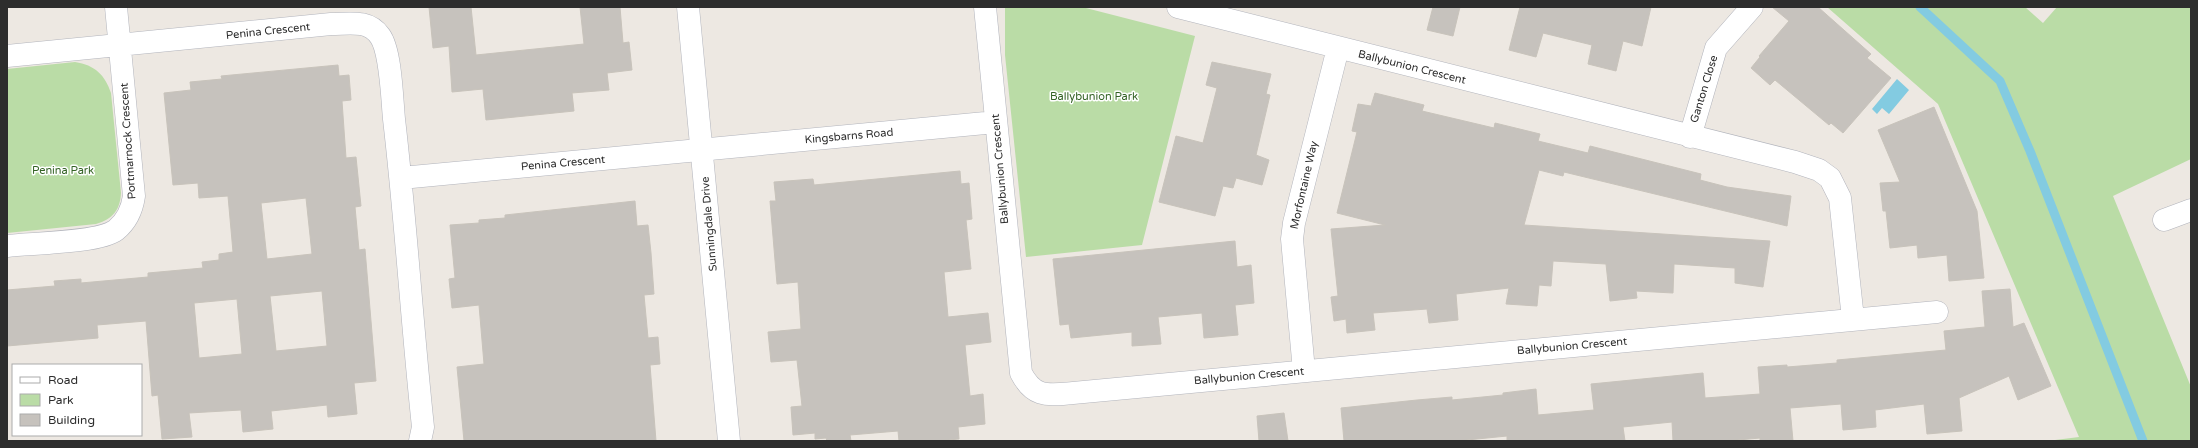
<svg xmlns="http://www.w3.org/2000/svg" width="2198" height="448" font-family="'Varela Round',sans-serif">
  <style>
    .green { fill: #badca6 }
    .water { fill: #83cbe1 }
    .lines { fill: none; stroke-linecap: round; stroke-linejoin: round }
    .stream { stroke: #83cbe1; stroke-width: 9 }
    .building { fill: #c6c2bd; stroke: #c8c3bb; fill-rule: evenodd }
    .minor-casing { stroke: #b2b4bc; stroke-width: 23 }
    .tertiary-casing { stroke: #b2b4bc; stroke-width: 23 }
    .minor { stroke: #fff; stroke-width: 22 }
    .tertiary { stroke: #fff; stroke-width: 22 }
    .labels { text-anchor: middle; dominant-baseline: central; stroke-width: 3; stroke-linejoin: round; paint-order: stroke }
    .street-label { font-size: 11px; fill: #2d2d2d; stroke: #fff }
    .park-label { font-size: 11px; fill: #346325; stroke: #fff }
  </style>
  <rect width="100%" height="100%" fill="#ede8e2"/>
  <path class="green" d="M 1005,7 L 1082,7 L 1195,36 L 1142,245 L 1026,257 L 1005,55 Z
    M 1827,7 L 2025,7 L 2043,23 L 2057,7 L 2191,7 L 2191,159 L 2113,196 L 2191,387 L 2191,441 L 2047,441 L 2079,437 L 1938,104 Z
    M 75,62 C 95,65 105,75 111,93 L 121,193 C 120,210 113,219 96,224 L 7,233 L 7,69 Z"/>
  <path class="water" d="M 1897,79 L 1909,90 L 1889,114 L 1882,108 L 1877,114 L 1872,109 Z"/>
  <g class="lines">
    <path class="stream" d="M 1920,7 L 2000,81 L 2030,151 L 2143,441"/>
  </g>
  <path class="building" d="M 429,7 L 471,7 L 476,55 L 584,44 L 580,7 L 620,7 L 623,43 L 629,42 L 632,70 L 607,73 L 609,90 L 572,93 L 574,111 L 486,120 L 483,89 L 452,92 L 449,46 L 433,48 Z
    M 1433,7 L 1460,7 L 1453,36 L 1427,30 Z
    M 1520,7 L 1651,7 L 1642,46 L 1623,41 L 1616,71 L 1588,64 L 1592,45 L 1543,33 L 1536,57 L 1509,50 Z
    M 1772,7 L 1818,7 L 1871,54 L 1867,58 L 1891,78 L 1843,133 L 1831,123 L 1829,125 L 1775,80 L 1770,85 L 1751,68 L 1760,57 L 1759,56 L 1789,21 Z
    M 1212,62 L 1271,74 L 1266,94 L 1270,95 L 1256,155 L 1269,160 L 1262,185 L 1236,178 L 1233,188 L 1223,186 L 1215,216 L 1159,202 L 1176,136 L 1203,143 L 1217,88 L 1206,85 Z
    M 338,65 L 339,76 L 349,75 L 351,100 L 342,101 L 346,158 L 356,157 L 361,206 L 355,207 L 359,250 L 365,249 L 376,381 L 354,383 L 357,414 L 328,417 L 327,405 L 271,411 L 273,429 L 243,432 L 241,410 L 189,413 L 192,437 L 162,439 L 158,395 L 152,396 L 146,321 L 97,325 L 98,338 L 7,346 L 7,290 L 55,286 L 54,281 L 81,279 L 81,283 L 148,277 L 148,273 L 203,268 L 202,262 L 219,260 L 219,254 L 233,252 L 228,196 L 199,198 L 198,183 L 173,185 L 164,93 L 191,90 L 190,82 L 222,79 L 221,76 ZM 306,198 L 312,254 L 267,259 L 261,203 ZM 322,291 L 327,346 L 276,351 L 270,296 ZM 237,299 L 242,354 L 199,358 L 194,303 Z
    M 1375,93 L 1424,105 L 1422,111 L 1494,128 L 1495,123 L 1540,134 L 1538,141 L 1588,153 L 1590,146 L 1701,174 L 1700,180 L 1727,187 L 1791,196 L 1787,226 L 1564,172 L 1563,176 L 1539,170 L 1524,225 L 1770,241 L 1763,287 L 1735,283 L 1735,268 L 1674,264 L 1673,293 L 1636,291 L 1637,298 L 1610,301 L 1606,264 L 1553,261 L 1551,286 L 1539,285 L 1537,306 L 1506,304 L 1509,288 L 1456,294 L 1458,320 L 1429,323 L 1427,309 L 1373,313 L 1375,330 L 1347,333 L 1346,319 L 1334,321 L 1331,297 L 1338,296 L 1331,229 L 1385,225 L 1337,213 L 1357,132 L 1352,131 L 1358,104 L 1371,106 Z
    M 1934,107 L 1977,211 L 1984,278 L 1949,281 L 1947,255 L 1918,258 L 1917,245 L 1890,248 L 1886,211 L 1883,211 L 1880,183 L 1900,182 L 1878,130 Z
    M 960,171 L 961,184 L 969,183 L 972,219 L 966,220 L 971,269 L 944,272 L 948,317 L 988,313 L 991,342 L 965,345 L 970,396 L 983,394 L 985,424 L 958,427 L 959,439 L 938,441 L 899,441 L 898,431 L 850,435 L 851,441 L 827,441 L 826,438 L 815,439 L 815,433 L 793,435 L 791,407 L 802,406 L 797,360 L 771,362 L 768,332 L 801,329 L 798,282 L 777,284 L 770,201 L 776,201 L 774,182 L 813,179 L 814,185 Z
    M 635,201 L 637,226 L 648,225 L 651,253 L 654,294 L 644,295 L 648,338 L 658,337 L 660,364 L 650,365 L 656,441 L 464,441 L 457,367 L 484,364 L 479,305 L 452,308 L 449,279 L 455,278 L 450,225 L 479,223 L 479,220 L 505,218 L 505,215 Z
    M 1235,241 L 1237,267 L 1251,265 L 1254,303 L 1235,305 L 1238,335 L 1204,338 L 1202,313 L 1158,317 L 1161,344 L 1132,346 L 1132,332 L 1071,338 L 1069,324 L 1060,325 L 1053,259 Z
    M 2010,289 L 2013,327 L 2024,323 L 2051,386 L 2018,400 L 2009,376 L 1959,398 L 1962,431 L 1927,434 L 1924,404 L 1875,410 L 1876,427 L 1843,430 L 1841,404 L 1790,408 L 1793,441 L 1760,441 L 1760,438 L 1727,441 L 1673,441 L 1672,422 L 1623,427 L 1625,441 L 1507,441 L 1507,436 L 1457,441 L 1344,441 L 1341,408 L 1417,400 L 1452,397 L 1452,400 L 1503,395 L 1503,393 L 1536,389 L 1538,415 L 1594,410 L 1591,384 L 1703,373 L 1705,398 L 1760,394 L 1758,367 L 1787,365 L 1787,367 L 1837,363 L 1837,360 L 1946,350 L 1944,331 L 1985,327 L 1982,291 Z
    M 1284,413 L 1288,441 L 1259,441 L 1257,416 Z"/>
  <g class="lines">
    <g class="minor-casing">
      <path id="minor" d="M 985,7 L 1021,373 C 1034,398 1047,395 1073,393 L 1937,312
        M 1178,7 L 1795,162 L 1819,170 L 1830,178 L 1840,198 L 1853,319
        M 7,56 L 331,24 C 349,24 368,19 380,36 C 391,51 392,99 394,119 C 406,222 412,325 423,427 L 420,441
        M 1690,137 L 1716,48 L 1752,7
        M 401,178 L 996,122
        M 2164,220 L 2191,210
        M 7,246 C 31,243 99,243 116,230 C 127,221 132,210 134,196 L 116,7
        M 1304,371 L 1292,239 L 1294,223 L 1338,48"/>
    </g>
    <g class="tertiary-casing">
      <path id="tertiary" d="M 688,7 L 729,441"/>
    </g>
    <use href="#minor" class="minor"/>
    <use href="#tertiary" class="tertiary"/>
  </g>
  <g class="labels">
    <g class="street-label">
      <text transform="translate(268 31) rotate(-6)">Penina Crescent</text>
      <text transform="translate(1412 67) rotate(14)">Ballybunion Crescent</text>
      <text transform="translate(1704 89) rotate(-73)">Ganton Close</text>
      <text transform="translate(849 136) rotate(-5)">Kingsbarns Road</text>
      <text transform="translate(128 141) rotate(-94)">Portmarnock Crescent</text>
      <text transform="translate(563 163) rotate(-5)">Penina Crescent</text>
      <text transform="translate(1000 169) rotate(-95)">Ballybunion Crescent</text>
      <text transform="translate(1304 185) rotate(-77)">Morfontaine Way</text>
      <text transform="translate(709 224) rotate(-95)">Sunningdale Drive</text>
      <text transform="translate(1572 346) rotate(-5)">Ballybunion Crescent</text>
      <text transform="translate(1249 376) rotate(-5)">Ballybunion Crescent</text>
    </g>
    <g class="park-label">
      <text x="1094" y="96">Ballybunion Park</text>
      <text x="63" y="170">Penina Park</text>
    </g>
  </g>
  <rect width="2198" height="448" fill="none" stroke="#2d2d2d" stroke-width="16"/>
  <rect x="12" y="364" width="130" height="72" fill="#ffffff" stroke="#ababab"/>
  <rect x="20" y="377" width="20" height="6" fill="#ffffff" stroke="#ababab"/>
  <text x="48" y="384" font-size="12" fill="#2d2d2d">Road</text>
  <rect x="20" y="394" width="20" height="12" fill="#badca6" stroke="#ababab"/>
  <text x="48" y="404" font-size="12" fill="#2d2d2d">Park</text>
  <rect x="20" y="414" width="20" height="12" fill="#c6c2bd" stroke="#ababab"/>
  <text x="48" y="424" font-size="12" fill="#2d2d2d">Building</text>
</svg>
